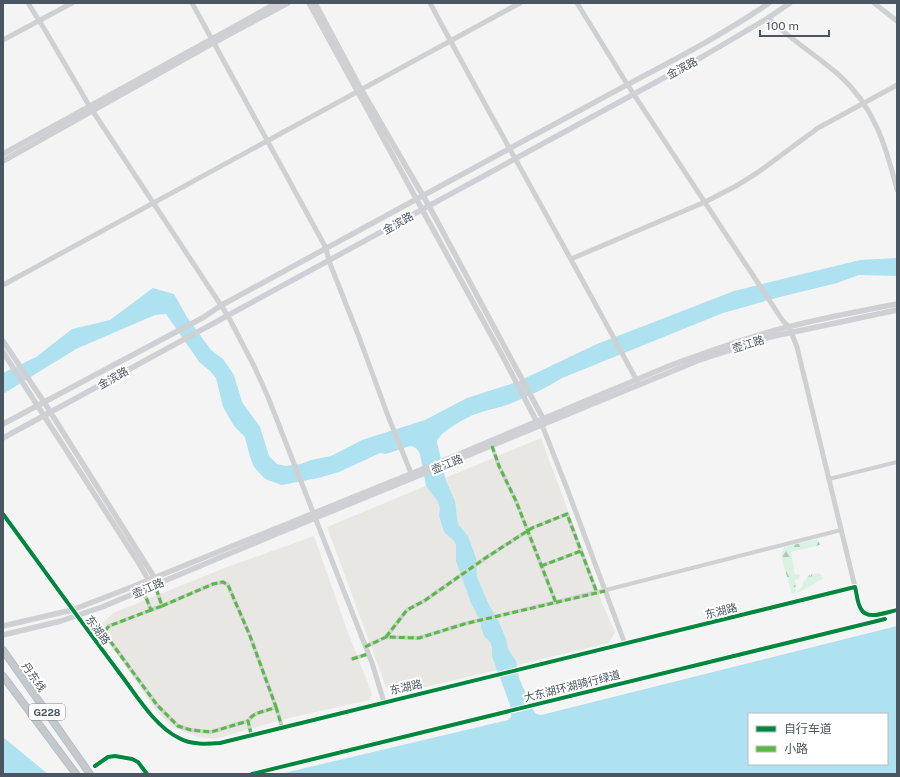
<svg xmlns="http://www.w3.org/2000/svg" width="900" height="777" font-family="'Public Sans','Noto Sans SC',sans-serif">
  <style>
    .commercial { fill: #e8e7e3 }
    .grass { fill: url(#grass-tufts) }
    .forest { fill: url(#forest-firs) }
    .water { fill: #aee2f0; fill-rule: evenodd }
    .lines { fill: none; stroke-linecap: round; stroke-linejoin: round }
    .trunk-casing { stroke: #b9bec3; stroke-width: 8 }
    .minor { stroke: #ced0d2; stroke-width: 4 }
    .tertiary { stroke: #ced0d2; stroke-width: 5 }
    .secondary { stroke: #ced0d4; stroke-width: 5.5 }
    .trunk { stroke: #c4c9cd; stroke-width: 6 }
    .quiet { stroke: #58b947; stroke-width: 3; stroke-dasharray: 6 3; stroke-linecap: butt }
    .cycleway-casing { stroke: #fff; stroke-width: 6 }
    .cycleway { stroke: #00873e; stroke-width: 4 }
    .labels { text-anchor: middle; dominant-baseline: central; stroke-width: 4; stroke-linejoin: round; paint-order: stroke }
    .shield { fill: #fff; stroke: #808990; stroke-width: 1 }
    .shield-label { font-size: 10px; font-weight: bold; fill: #4a5661 }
    .street-label { font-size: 11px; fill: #4a5661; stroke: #fff }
  </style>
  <defs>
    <pattern id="grass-tufts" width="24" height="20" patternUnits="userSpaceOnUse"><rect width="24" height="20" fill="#d9f2e3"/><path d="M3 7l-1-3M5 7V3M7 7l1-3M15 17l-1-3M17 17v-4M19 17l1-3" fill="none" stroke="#b2c7bb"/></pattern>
    <pattern id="forest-firs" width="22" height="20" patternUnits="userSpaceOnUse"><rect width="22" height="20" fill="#d9f2e3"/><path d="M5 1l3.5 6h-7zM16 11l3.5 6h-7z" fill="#b2c7bb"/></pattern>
  </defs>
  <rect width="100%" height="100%" fill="#f4f4f4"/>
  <path class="commercial" d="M 541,438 L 603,605 L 615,632 L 609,643 L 396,694 L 386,687 L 327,527 Z
    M 314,536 L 347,630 L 371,691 L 372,695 L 369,700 L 285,719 L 215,739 L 198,737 L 172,727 L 156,710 L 102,633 L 100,630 L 103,623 L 113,613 L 227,567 Z"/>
  <path class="grass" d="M 819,573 L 824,578 L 798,593 L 797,591 L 803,586 L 803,582 L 809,575 Z"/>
  <path class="forest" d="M 818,539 L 820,545 L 791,552 L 795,574 L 800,575 L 799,578 L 795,580 L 796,592 L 792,594 L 781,556 L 784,547 Z"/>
  <path class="water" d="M 897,258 L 897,276 L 859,275 L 837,283 L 780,297 L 723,313 L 562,378 C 546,388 529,396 512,403 C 499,408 486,410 473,415 C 464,419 438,433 437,442 L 446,481 L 455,501 L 458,524 L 468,536 L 476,558 L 477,577 L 489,605 L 499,622 L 506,639 L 508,649 L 516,661 L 519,678 L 533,710 L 536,714 L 541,715 L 897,626 L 897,774 L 280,774 L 508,720 L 511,717 L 510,705 L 492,656 L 492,647 L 490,642 L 484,636 L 481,627 L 481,624 L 479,618 L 471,603 L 456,561 L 456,545 L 454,541 L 444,532 L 439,515 L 440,508 L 438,502 L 426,486 L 420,454 C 418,450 415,446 410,446 L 386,454 L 380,453 L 339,472 L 318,478 L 282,485 L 265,479 L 254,467 L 250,457 L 245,437 L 234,426 L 223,407 L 216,378 L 209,370 L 200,363 L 166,314 L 155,315 L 76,349 L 3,394 L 3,373 L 36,357 L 72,329 L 110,320 L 153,288 L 174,294 L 187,317 L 211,350 L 223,359 L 234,375 L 242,402 L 260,427 L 269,456 L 277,464 L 285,466 L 301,464 L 311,460 L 331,456 L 362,440 L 425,420 L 467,398 L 517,382 L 597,344 L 734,291 L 860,260 ZM 749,714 L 887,714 L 887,764 L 749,764 Z
    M 3,737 L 48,774 L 3,774 Z"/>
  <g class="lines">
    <g class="trunk-casing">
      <path id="trunk" d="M 3,650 L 90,774
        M 3,676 L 76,774"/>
    </g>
    <path class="minor" d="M 492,446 L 499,466 L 516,501 L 556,603
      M 829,479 L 897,462
      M 541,566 L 581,551
      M 143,590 L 151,610 L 162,606 L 155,585
      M 162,606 L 213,584 L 223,582 L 228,585 L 250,636 L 276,707 C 266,712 254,711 248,721
      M 151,610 L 109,626 L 105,631 L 105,634 L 157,705 L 178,726 L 191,730 L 211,732 L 248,721 L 251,734
      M 386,637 L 407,610 L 424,601 L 484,559 L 532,528 L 567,514 L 597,593
      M 365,647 L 386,637 L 419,638 L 464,624 L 610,589 L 841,530
      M 352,659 L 368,654
      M 276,707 L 282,727"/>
    <path class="tertiary" d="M 28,3 L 45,30 L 90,107 L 228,316 L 254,366 L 268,397 L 372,663 L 384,702
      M 192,3 L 326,248 L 329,261 L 359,337 L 388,416 L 413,478
      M 430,3 C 498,130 570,255 638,383
      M 577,3 L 627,84 L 783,321 L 789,327 L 797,347 L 855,587
      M 874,3 L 897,21
      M 768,18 C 790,39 816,55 839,75 C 874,106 886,146 897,190
      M 3,40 L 72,3
      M 571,259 L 705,202 L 736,186 L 757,173 L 818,128 L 897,85
      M 3,285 L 520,3
      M 542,425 L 568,491 L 625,644
      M 3,514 C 41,566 79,619 118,671 C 135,693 154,726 179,738 C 191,745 207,744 220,743 L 855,587 C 857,594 857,603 861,609 C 867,621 887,612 897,610"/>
    <path class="secondary" d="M 309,3 L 503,357 L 538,424
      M 315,3 L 361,89 L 429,206 L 545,422
      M 3,154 L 277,3
      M 3,161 L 213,43 L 288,3
      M 3,341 L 44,402 L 156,580
      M 3,352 L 140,565 L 150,583
      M 3,424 L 204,317 L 220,306 C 342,239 464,174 586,107 C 647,73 711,43 769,3
      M 3,438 L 702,57 L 768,18 L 790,3
      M 3,626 L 72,610 L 129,588 L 445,460 L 669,366 C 702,354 735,342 769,332 C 811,320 854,312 897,304
      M 3,635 L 61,621 L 102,607 L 274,535 L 697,361 L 770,337 L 897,310"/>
    <use href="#trunk" class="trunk"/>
    <path class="quiet" d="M 492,446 L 499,466 L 516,501 L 556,603
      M 541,566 L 581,551
      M 143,590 L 151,610 L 162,606 L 155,585
      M 162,606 L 213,584 L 223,582 L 228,585 L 250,636 L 276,707 C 266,712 254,711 248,721
      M 151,610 L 109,626 L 105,631 L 105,634 L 157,705 L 178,726 L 191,730 L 211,732 L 248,721 L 251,734
      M 386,637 L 407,610 L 424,601 L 484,559 L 532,528 L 567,514 L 597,593
      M 365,647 L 386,637 L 419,638 L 464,624 L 605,591
      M 352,659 L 368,654
      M 276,707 L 282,727"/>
    <g class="cycleway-casing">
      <path id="cycleway" d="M 3,514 C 41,566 79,619 118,671 C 135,693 154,726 179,738 C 191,745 207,744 220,743 L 855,587 C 857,594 857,603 861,609 C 867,621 887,612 897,610
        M 95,766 L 108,757 L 115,756 L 132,759 L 138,762 L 147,774
        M 252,774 L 885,619"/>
    </g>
    <use href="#cycleway" class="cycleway"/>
  </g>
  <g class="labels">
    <rect class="shield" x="29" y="704" width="36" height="16" rx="3"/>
    <g class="shield-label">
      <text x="47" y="712">G228</text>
    </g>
    <g class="street-label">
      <text transform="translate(682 68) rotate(-28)">金滨路</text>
      <text transform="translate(398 223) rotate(-29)">金滨路</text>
      <text transform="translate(748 344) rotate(-17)">壶江路</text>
      <text transform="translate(113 378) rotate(-29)">金滨路</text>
      <text transform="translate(447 464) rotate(-22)">壶江路</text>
      <text transform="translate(148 588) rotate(-23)">壶江路</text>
      <text transform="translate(721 611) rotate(-14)">东湖路</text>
      <text transform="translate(98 630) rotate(53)">东湖路</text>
      <text transform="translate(34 677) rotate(55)">丹东线</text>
      <text transform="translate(572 686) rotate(-14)">大东湖环湖骑行绿道</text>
      <text transform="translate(406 687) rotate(-13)">东湖路</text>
    </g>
  </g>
  <rect width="900" height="777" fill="none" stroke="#4a5661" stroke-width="8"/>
  <rect x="748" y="713" width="140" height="52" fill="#ffffff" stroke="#b7bbc0"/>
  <rect x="756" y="726" width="20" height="6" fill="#00873e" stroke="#b7bbc0"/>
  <text x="784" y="733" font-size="12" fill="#4a5661">自行车道</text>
  <rect x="756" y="746" width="20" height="6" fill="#58b947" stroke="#b7bbc0"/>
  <text x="784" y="753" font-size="12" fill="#4a5661">小路</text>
  <path d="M760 30v6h69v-6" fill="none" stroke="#4a5661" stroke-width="2"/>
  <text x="766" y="30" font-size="12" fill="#4a5661" stroke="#ffffff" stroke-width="3" paint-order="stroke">100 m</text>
</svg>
